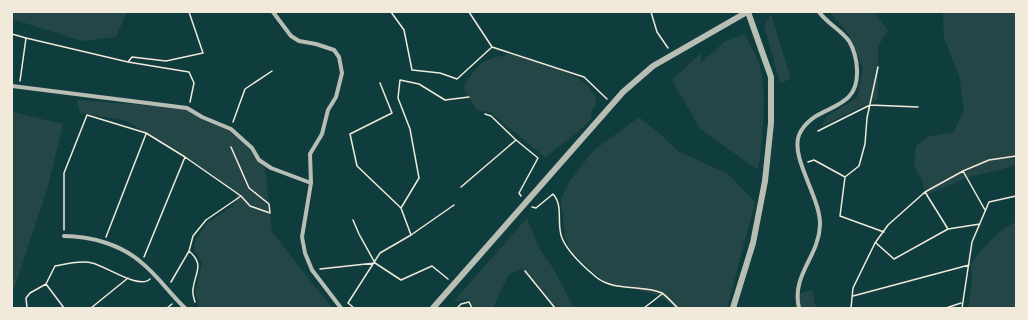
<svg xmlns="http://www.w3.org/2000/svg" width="1028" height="320" font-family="'Roboto Condensed',sans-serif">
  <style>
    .green { fill: #244646 }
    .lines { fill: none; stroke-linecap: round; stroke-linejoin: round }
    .path { stroke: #f1e9da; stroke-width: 1.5 }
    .minor { stroke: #b8beb3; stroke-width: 4 }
    .tertiary { stroke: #b8beb3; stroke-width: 6 }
  </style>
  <rect width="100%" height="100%" fill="#0f3d3e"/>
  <path class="green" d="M 12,12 L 127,12 L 116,37 L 82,41 L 12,19 Z
    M 830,12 L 875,12 L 888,31 L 878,46 L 878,99 L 822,126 L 826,117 L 857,98 L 863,68 L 849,35 Z
    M 943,12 L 1016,12 L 1016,164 L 1000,170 L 972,176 L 926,195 L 922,180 L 914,165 L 916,146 L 927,137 L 954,132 L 964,110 L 959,75 L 944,38 Z
    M 771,14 L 791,79 L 780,83 L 764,26 Z
    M 744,34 C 749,43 756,54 759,64 C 768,91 762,142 758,170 L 700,129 L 672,80 L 701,53 L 701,63 L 724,42 Z
    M 517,54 C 541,62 581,72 594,94 C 596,97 596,102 596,106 L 592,109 L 591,119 L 577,133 L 545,157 L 490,112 L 477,110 L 463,88 C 480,60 486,57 517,54 Z
    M 77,100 L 184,108 L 231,129 L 265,168 L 272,232 L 332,308 L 199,308 L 195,291 L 202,263 L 194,249 L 195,241 L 206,224 L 233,206 L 237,193 L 190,159 L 125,120 L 80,113 Z
    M 12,112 L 63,124 L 47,190 L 12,295 Z
    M 639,117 L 661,135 L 678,151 L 728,174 L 755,202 L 727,308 L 676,308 L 659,296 L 622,285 L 610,286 L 595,274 L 571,251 L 565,238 L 561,199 L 569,182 L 593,151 Z
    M 527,218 L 539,248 L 553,268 L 574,308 L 555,308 L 521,268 L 508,276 L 493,308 L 471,308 L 468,299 L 453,302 Z
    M 1016,222 L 1016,308 L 968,308 L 972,280 L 971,263 C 984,248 997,230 1016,222 Z
    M 812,290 L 816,308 L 800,308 L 796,295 Z"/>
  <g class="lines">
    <path class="path" d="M 391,12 L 404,30 L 412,70 L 440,73 L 457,79 L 492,47
      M 469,12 L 492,47 L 584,77 L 607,99
      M 651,12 L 657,32 L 668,48
      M 12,34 L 26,38
      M 128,62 L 132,57 L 166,61 L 203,53 L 189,12
      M 20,81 L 26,38 L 128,62 L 189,72 L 194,83 L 190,102
      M 380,83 L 392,113 L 350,134 L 357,166 L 401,208 L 411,235
      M 485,114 L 491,116 L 516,140 L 538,158 L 519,193 L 521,196
      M 233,122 L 245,89 L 272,71
      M 818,131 L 870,105 L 918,107
      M 231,147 L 249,188 L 269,204 L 270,213 L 250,206 L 241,196
      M 808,162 L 814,160 L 845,177 L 859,166 L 865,144 L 867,118 L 878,67
      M 963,171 L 985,210
      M 845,177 L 840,216 L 884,232
      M 461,187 L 516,140
      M 925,192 L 948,229
      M 532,207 L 536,208 L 553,194 C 564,206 556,224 562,238 C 568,253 584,267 596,277 C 614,292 642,284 662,293 C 667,296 673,304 678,308
      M 401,208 L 419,178 L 410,129 L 398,98 L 400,80 L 419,84 L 445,100 L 469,97
      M 353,220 L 359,234 L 375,263
      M 64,230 L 64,173 L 87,115 L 146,133 L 185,157 L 241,196 L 206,220 L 193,236 L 189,251 C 205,265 195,272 193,289 C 192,294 194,298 195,302
      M 106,237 L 146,134
      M 876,243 L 894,259 L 948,229 L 980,224
      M 144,257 L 185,157
      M 320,269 L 375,263 L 401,280 L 432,266 L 448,279
      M 525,271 L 555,308
      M 171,282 L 189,251
      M 46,284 L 64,308
      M 853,296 L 969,265
      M 27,308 L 26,298 L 30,293 L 46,284 L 55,266 C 65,264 82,260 92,263 C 106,266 139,290 150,279
      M 91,308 L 128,278
      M 167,308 L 172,304
      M 354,308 L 348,303 L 380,253 L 411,235 L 454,205
      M 457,308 L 461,304 L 469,302 L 472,308
      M 644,308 L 662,294
      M 851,308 L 853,288 L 875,243 L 888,225 L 925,192 L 963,171 L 989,160 L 1016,156
      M 946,308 L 961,303
      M 962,308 L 972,242 L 989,202 L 1016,196"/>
    <path class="minor" d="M 273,12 L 291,36 L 299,41 L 316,44 L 334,50 L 339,57 L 342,73 L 336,97 L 328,110 L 322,134 L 310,154 L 311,183 L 302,237 L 305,253 L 312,270 L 341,308
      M 12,86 L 187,108 L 202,117 L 231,129 L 252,148 L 259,160 L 271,168 L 311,183
      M 64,236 C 91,236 122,245 142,263 C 158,276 170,294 185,308
      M 799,308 C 791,275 819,257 820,225 C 821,198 790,158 799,135 C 813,102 859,115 857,70 C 857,61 854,49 849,41 C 841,30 828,24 819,12"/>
    <path class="tertiary" d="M 433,308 L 623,92 L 653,66 L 747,12
      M 733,308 L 753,243 L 765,181 L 771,123 L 771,77 L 748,12"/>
  </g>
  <rect width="1028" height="320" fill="none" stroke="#f1e9da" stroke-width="26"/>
</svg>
